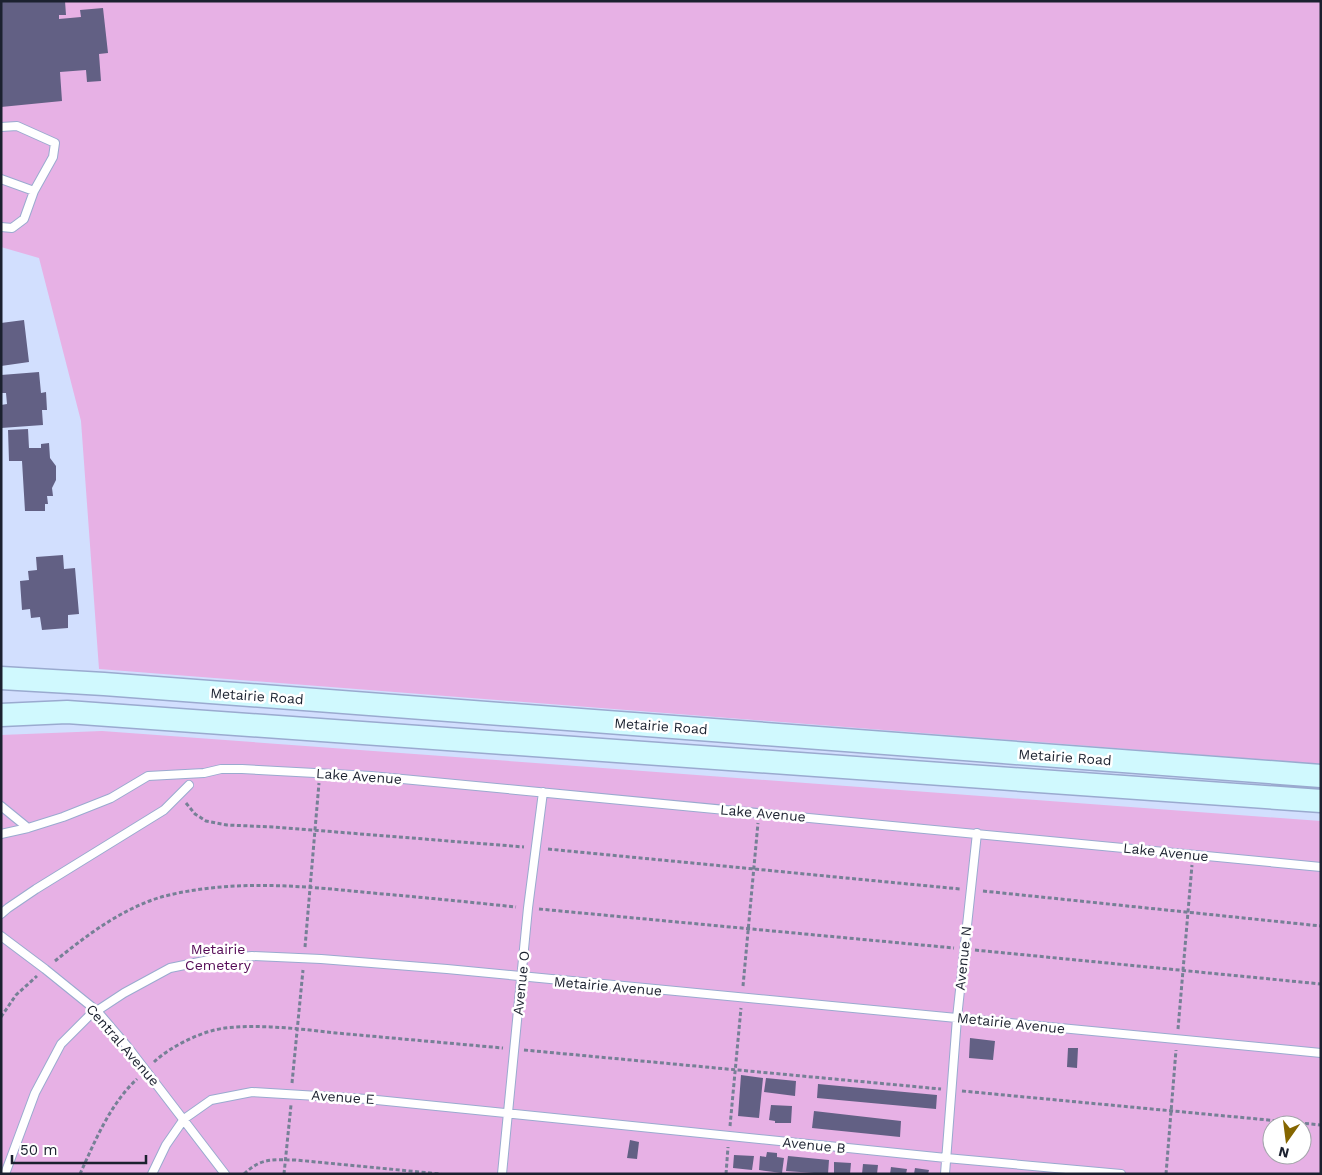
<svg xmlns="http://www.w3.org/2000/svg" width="1322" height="1175" font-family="'Work Sans',sans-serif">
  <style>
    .green { fill: #e7b1e5; fill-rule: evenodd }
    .building { fill: #626084 }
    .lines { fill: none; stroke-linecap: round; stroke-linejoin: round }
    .lane-casing { stroke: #9aaacf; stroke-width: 10 }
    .secondary-casing { stroke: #9aaacf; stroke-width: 25 }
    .path { stroke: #768096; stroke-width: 3; stroke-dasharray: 4 2.5; stroke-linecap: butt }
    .lane { stroke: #fff; stroke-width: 8 }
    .secondary { stroke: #d0f9fe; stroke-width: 22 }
    .labels { text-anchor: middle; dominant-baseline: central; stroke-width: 5; stroke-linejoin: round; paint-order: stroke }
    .street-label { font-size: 14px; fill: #1b212f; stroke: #fff }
    .park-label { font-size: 14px; fill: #540955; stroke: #fff }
  </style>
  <rect width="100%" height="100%" fill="#d2dffe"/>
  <path class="green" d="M 1,1 L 1321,1 L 1321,764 L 99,669 L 81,421 L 39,258 L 1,247 Z
    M 102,731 L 1321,821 L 1321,1174 L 1,1174 L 1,735 ZM 1272,1125 L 1302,1125 L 1302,1155 L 1272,1155 Z"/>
  <path class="building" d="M 1,1 L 65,1 L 66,15 L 59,15 L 59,19 L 81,17 L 80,10 L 103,8 L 108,53 L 99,54 L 101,81 L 87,82 L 86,70 L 60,72 L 62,101 L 1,107 Z
    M 24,320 L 29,362 L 1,366 L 1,323 Z
    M 39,372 L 41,393 L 46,392 L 47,410 L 42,410 L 43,425 L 1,428 L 1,405 L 7,404 L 6,393 L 1,393 L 1,375 Z
    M 28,429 L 29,448 L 41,448 L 41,444 L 49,443 L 50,458 L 56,466 L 56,480 L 52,488 L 53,496 L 47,496 L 48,504 L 45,504 L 45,511 L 25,511 L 22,461 L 9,461 L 8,430 Z
    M 63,555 L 64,569 L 75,568 L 79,614 L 68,615 L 68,628 L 42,630 L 40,617 L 31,618 L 30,609 L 22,610 L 20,581 L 29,580 L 28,571 L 37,570 L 36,557 Z
    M 970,1038 L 995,1041 L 993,1060 L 969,1058 Z
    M 1068,1048 L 1078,1048 L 1077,1068 L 1067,1067 Z
    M 741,1075 L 763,1078 L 759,1118 L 738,1116 Z
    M 766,1078 L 796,1081 L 795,1096 L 764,1092 Z
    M 818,1084 L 937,1095 L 936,1109 L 817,1098 Z
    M 771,1105 L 792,1106 L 791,1123 L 775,1123 L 775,1121 L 769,1120 Z
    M 814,1111 L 901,1121 L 900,1137 L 812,1128 Z
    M 630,1140 L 639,1142 L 637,1159 L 627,1158 Z
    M 767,1152 L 777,1153 L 777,1157 L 784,1158 L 782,1173 L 759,1170 L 760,1156 L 766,1157 Z
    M 734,1155 L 754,1156 L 752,1170 L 733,1168 Z
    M 788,1156 L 829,1160 L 828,1174 L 786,1171 Z
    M 834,1162 L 851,1163 L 850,1174 L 834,1174 Z
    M 863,1164 L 878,1165 L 877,1174 L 862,1174 Z
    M 891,1167 L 907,1169 L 906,1174 L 890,1174 Z
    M 915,1168 L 929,1170 L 928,1174 L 914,1174 Z"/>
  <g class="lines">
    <g class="lane-casing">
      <path id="lane" d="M 1,127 L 17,126 L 55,143 L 53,157 L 34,191 L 24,219 L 12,228 L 1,227
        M 1,179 L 34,191
        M 1,806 L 28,828
        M 1,834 L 28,828 L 63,817 L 111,798 L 148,776 L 204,773 L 221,769 L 242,769 L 371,776 L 1321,867
        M 1,914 L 8,908 L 36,889 L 164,810 L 189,785
        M 1,936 L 45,969 L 97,1011 L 127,1046 L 225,1174
        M 5,1174 L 35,1093 L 61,1044 L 89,1016 L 124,993 L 170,968 L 214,959 L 252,956 L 321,959 L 447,969 L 1321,1053
        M 152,1174 L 166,1145 L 184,1119 L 211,1100 L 252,1092 L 367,1099 L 946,1158 L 1121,1174
        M 502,1174 L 528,908 L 543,792
        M 945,1174 L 957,1018 L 977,833"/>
    </g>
    <g class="secondary-casing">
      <path id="secondary" d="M 1,678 L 104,684 L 1321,776
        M 1,715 L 67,712 L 1321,801"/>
    </g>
    <path class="path" d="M 186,803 L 195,814 L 206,821 L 227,825 L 274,827 L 524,847
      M 548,849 L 960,889
      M 983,891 L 1321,926
      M 539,909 L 954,948
      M 305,947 L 319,783
      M 975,950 L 1321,984
      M 55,961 C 87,935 124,907 165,896 C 233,879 304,886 372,893 C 420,897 468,902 516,907
      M 743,986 L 758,823
      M 1,1017 L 16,995 L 37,976
      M 1178,1029 L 1192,865
      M 524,1050 L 941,1089
      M 154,1062 C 171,1046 202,1031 225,1028 C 262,1024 300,1029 336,1033 C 392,1038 447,1043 503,1048
      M 292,1083 L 303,970
      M 962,1091 L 1321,1125
      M 730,1126 L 741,1008
      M 80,1174 C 95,1141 110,1104 137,1079
      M 244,1174 C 262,1157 273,1160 296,1160 L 441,1174
      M 284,1174 L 291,1105
      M 726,1174 L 728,1147
      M 1166,1174 L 1176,1050"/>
    <use href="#lane" class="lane"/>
    <use href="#secondary" class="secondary"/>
  </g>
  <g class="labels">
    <g class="street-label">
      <text transform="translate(257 696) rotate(4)">Metairie Road</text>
      <text transform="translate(661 726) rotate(4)">Metairie Road</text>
      <text transform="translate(1065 757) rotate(4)">Metairie Road</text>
      <text transform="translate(359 776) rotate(4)">Lake Avenue</text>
      <text transform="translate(763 813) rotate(5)">Lake Avenue</text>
      <text transform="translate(1166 852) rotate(6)">Lake Avenue</text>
      <text transform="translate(963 958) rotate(-84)">Avenue N</text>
      <text transform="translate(521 983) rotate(-84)">Avenue O</text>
      <text transform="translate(608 986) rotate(5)">Metairie Avenue</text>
      <text transform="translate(1011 1023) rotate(6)">Metairie Avenue</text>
      <text transform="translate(123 1045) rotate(49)">Central Avenue</text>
      <text transform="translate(343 1097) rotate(4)">Avenue E</text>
      <text transform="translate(814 1145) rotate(6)">Avenue B</text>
    </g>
    <g class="park-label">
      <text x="218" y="949">Metairie<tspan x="218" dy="16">Cemetery</tspan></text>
    </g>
  </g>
  <rect width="1322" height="1175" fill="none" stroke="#1b212f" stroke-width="5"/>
  <g transform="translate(1287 1140) rotate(194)"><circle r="24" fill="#ffffff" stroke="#a4a6ac"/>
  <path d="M0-4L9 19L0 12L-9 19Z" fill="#856600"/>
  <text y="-8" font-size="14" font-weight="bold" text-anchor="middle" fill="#1b212f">N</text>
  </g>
  <path d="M12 1155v8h134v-8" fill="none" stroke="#1b212f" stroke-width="2.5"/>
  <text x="20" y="1155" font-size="15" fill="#1b212f" stroke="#ffffff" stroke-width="4" paint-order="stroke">50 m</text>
</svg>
